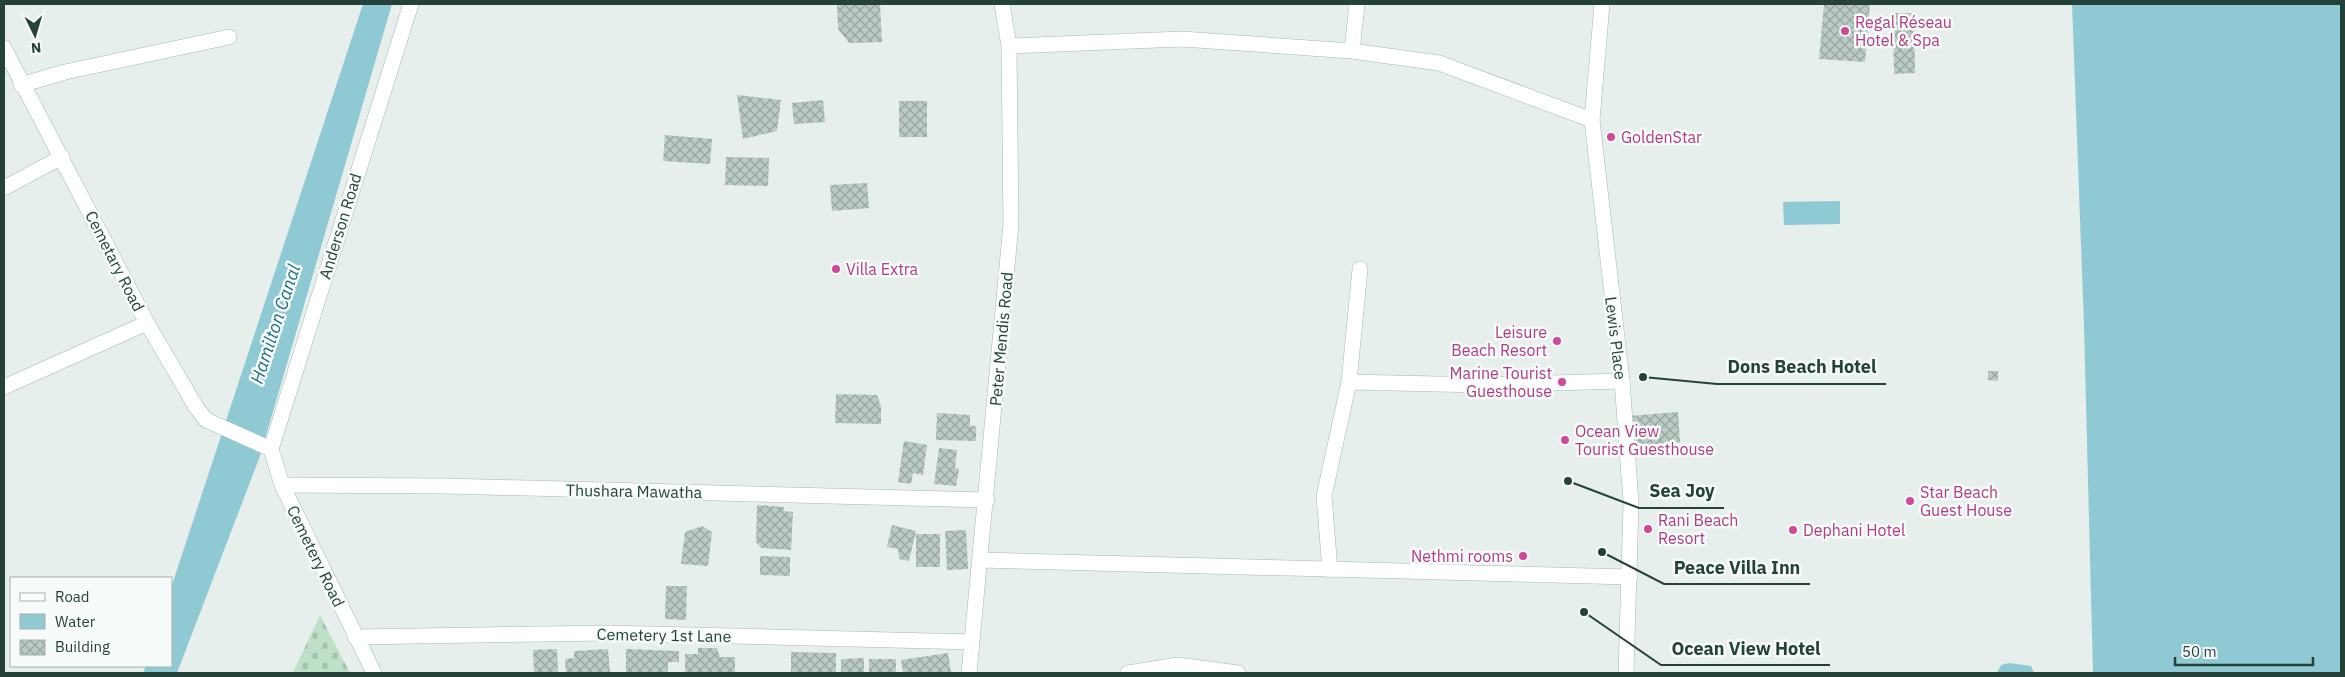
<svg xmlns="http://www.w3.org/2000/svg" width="2345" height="677" font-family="'IBM Plex Sans',sans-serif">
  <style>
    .cemetery { fill: url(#cemetery-stones) }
    .water { fill: #8ec9d4 }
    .building { fill: url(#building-cross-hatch) }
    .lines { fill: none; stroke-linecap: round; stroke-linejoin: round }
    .street-casing { stroke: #a8b8b2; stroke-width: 16 }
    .secondary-casing { stroke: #a4bbb3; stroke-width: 16 }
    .street { stroke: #fff; stroke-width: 15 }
    .secondary { stroke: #fff; stroke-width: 15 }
    .hotel-dot { fill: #d1479c; stroke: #f7fbf9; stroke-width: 2 }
    .labels { text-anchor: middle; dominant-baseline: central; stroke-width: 5; stroke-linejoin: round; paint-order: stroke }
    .hotel-label { font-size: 16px; fill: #b23c85; stroke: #f7fbf9; text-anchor: start }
    .street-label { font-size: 16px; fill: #24423a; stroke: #f7fbf9 }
    .water-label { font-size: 18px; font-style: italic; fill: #1c6f80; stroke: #f7fbf9 }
    .leader { fill: none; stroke: #24423a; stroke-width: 2 }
    .callout-dot { fill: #24423a; stroke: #f7fbf9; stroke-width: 2 }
    .callout-label { font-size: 18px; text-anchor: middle; font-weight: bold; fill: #24423a; stroke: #f7fbf9; stroke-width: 5; stroke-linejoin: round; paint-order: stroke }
  </style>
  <defs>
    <pattern id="cemetery-stones" width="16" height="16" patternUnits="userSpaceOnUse" patternTransform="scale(1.25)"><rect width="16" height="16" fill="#bfe0c8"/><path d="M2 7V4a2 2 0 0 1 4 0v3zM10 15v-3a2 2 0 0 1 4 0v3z" fill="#a4c1ad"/></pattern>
    <pattern id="building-cross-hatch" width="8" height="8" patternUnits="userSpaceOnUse" patternTransform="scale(1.25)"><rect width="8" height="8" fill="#bbcac4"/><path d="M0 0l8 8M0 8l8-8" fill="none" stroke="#98a6a0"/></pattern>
  </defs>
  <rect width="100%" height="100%" fill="#e6efeb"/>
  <path class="cemetery" d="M 320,615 L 350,673 L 293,673 Z"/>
  <path class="water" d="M 363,4 L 392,4 L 260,456 L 177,673 L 143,673 L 146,666 L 171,666 L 171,588 Z
    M 2072,4 L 2341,4 L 2341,673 L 2093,673 L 2084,326 Z
    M 1840,201 L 1840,224 L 1784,225 L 1783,202 Z
    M 2009,663 L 2031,666 L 2034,673 L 1997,673 L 2001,665 Z"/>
  <path class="building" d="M 837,4 L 880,4 L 882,42 L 849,43 L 838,29 Z
    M 1824,4 L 1870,4 L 1865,62 L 1819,59 Z
    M 1893,13 L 1914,13 L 1915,73 L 1894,74 Z
    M 737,95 L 781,100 L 777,131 L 743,139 Z
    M 823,100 L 825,122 L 794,124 L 792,103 Z
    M 899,101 L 927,101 L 927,137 L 899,137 Z
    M 665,135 L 712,139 L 710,164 L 663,161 Z
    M 726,157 L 769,158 L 768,186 L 725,185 Z
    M 867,183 L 869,208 L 832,211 L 830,185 Z
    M 1988,371 L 1998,371 L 1998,381 L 1988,380 Z
    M 836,394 L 877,395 L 881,406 L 881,424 L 835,423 Z
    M 1678,412 L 1680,442 L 1631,446 L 1629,416 Z
    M 937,413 L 970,415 L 970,426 L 976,426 L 976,441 L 936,440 Z
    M 904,441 L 927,445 L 923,475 L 913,473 L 911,484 L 898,482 Z
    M 939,448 L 957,450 L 955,468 L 959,469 L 956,486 L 934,484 Z
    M 757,505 L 784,507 L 784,511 L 793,512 L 791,550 L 761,548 L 756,542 Z
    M 892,525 L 916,531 L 909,561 L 899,559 L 898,549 L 887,547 Z
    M 702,526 L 712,532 L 708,566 L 681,564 L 685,532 Z
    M 966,530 L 968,569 L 947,570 L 945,531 Z
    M 916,534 L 940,534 L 940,567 L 916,567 Z
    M 760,556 L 790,557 L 790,576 L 760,575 Z
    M 666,586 L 687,586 L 686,620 L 665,619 Z
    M 698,648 L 717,648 L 720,657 L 735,657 L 735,673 L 685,673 L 685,654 L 698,654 Z
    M 557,649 L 558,673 L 534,673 L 533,650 Z
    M 608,649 L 610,673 L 566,673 L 565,659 L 574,658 L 574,651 Z
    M 626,649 L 679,651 L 679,662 L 668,662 L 668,673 L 626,673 Z
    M 791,652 L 836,653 L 836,673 L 791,673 Z
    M 948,653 L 951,673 L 903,673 L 901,660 Z
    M 864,658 L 864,673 L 841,673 L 841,659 Z
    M 869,659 L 896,659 L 896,673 L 869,673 Z"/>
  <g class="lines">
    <g class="street-casing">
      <path id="street" d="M 1009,46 L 1182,39 L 1352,51 L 1439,63 L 1592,120
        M 1352,51 L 1357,4
        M 21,85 L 65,72 L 229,37
        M 4,188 L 62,157
        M 1349,382 L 1482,385 L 1622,381
        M 4,387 L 147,323
        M 271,449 L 411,4
        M 282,485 L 446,486 L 987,500
        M 981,560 L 1630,577
        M 1330,570 L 1324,496 L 1349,382 L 1360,269
        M 355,637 L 607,633 L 972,642
        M 969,673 L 1011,224 L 1009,46 L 1002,4
        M 1128,673 L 1178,665 L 1238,673"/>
    </g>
    <g class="secondary-casing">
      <path id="secondary" d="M 1602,4 L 1592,120 L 1622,381 L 1631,503 L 1626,673
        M 4,48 L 147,323 L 196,407 L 206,420 L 271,449 L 282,485 L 374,673"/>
    </g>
    <use href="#street" class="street"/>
    <use href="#secondary" class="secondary"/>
  </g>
  <g class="hotel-dot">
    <circle cx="1845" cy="31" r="5"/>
    <circle cx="1611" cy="137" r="5"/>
    <circle cx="836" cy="269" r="5"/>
    <circle cx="1557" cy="341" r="5"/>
    <circle cx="1562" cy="382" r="5"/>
    <circle cx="1565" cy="440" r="5"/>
    <circle cx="1910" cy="501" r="5"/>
    <circle cx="1648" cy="529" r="5"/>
    <circle cx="1793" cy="530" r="5"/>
    <circle cx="1523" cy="556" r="5"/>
  </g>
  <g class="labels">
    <g class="hotel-label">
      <text x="1855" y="22">Regal Réseau<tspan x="1855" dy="18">Hotel &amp; Spa</tspan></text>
      <text x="1621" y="137">GoldenStar</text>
      <text x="846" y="269">Villa Extra</text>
      <text x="1547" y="332" text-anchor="end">Leisure<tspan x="1547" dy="18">Beach Resort</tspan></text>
      <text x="1552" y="373" text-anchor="end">Marine Tourist<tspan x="1552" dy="18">Guesthouse</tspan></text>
      <text x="1575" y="431">Ocean View<tspan x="1575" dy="18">Tourist Guesthouse</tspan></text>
      <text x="1920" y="492">Star Beach<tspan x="1920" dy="18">Guest House</tspan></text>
      <text x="1658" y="520">Rani Beach<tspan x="1658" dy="18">Resort</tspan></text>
      <text x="1803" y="530">Dephani Hotel</text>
      <text x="1513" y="556" text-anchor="end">Nethmi rooms</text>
    </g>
    <g class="street-label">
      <text transform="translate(340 226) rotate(-73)">Anderson Road</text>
      <text transform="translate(115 261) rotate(63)">Cemetary Road</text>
      <text transform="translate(1616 338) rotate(83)">Lewis Place</text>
      <text transform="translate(1001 339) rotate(-85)">Peter Mendis Road</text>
      <text transform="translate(634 491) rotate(1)">Thushara Mawatha</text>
      <text transform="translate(316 556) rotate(64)">Cemetery Road</text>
      <text transform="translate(664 635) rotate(1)">Cemetery 1st Lane</text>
    </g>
    <g class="water-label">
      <text transform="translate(275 324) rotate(-72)">Hamilton Canal</text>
    </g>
  </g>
  <path class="leader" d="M1643 377L1717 384H1886M1568 481L1639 508H1724M1602 552L1664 584H1810M1584 612L1661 665H1830"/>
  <g class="callout-dot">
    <circle cx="1643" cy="377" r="5"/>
    <circle cx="1568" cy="481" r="5"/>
    <circle cx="1602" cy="552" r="5"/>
    <circle cx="1584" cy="612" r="5"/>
  </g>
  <g class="callout-label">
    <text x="1802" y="373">Dons Beach Hotel</text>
    <text x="1682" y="497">Sea Joy</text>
    <text x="1737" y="574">Peace Villa Inn</text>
    <text x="1746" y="655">Ocean View Hotel</text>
  </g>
  <rect width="2345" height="677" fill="none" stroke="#24423a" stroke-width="10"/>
  <rect x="10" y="577" width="162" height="90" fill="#f7fbf9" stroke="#a3b1ad"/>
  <rect x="20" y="593" width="25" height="8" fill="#ffffff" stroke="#a3b1ad"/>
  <text x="55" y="602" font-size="15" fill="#24423a">Road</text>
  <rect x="20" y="614" width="25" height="15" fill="#8ec9d4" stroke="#a3b1ad"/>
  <text x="55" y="627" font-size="15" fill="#24423a">Water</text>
  <rect x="20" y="640" width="25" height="15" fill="url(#building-cross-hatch)" stroke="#a3b1ad"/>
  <text x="55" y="652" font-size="15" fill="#24423a">Building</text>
  <g transform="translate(35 35) rotate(175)" stroke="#f7fbf9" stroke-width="4" paint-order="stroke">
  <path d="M0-4L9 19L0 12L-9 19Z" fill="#24423a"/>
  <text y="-8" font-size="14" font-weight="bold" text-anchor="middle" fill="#24423a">N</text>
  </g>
  <path d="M2175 657v8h138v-8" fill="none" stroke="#24423a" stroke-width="2.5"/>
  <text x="2182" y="657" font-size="15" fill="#24423a" stroke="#f7fbf9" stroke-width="4" paint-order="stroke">50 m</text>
</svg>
